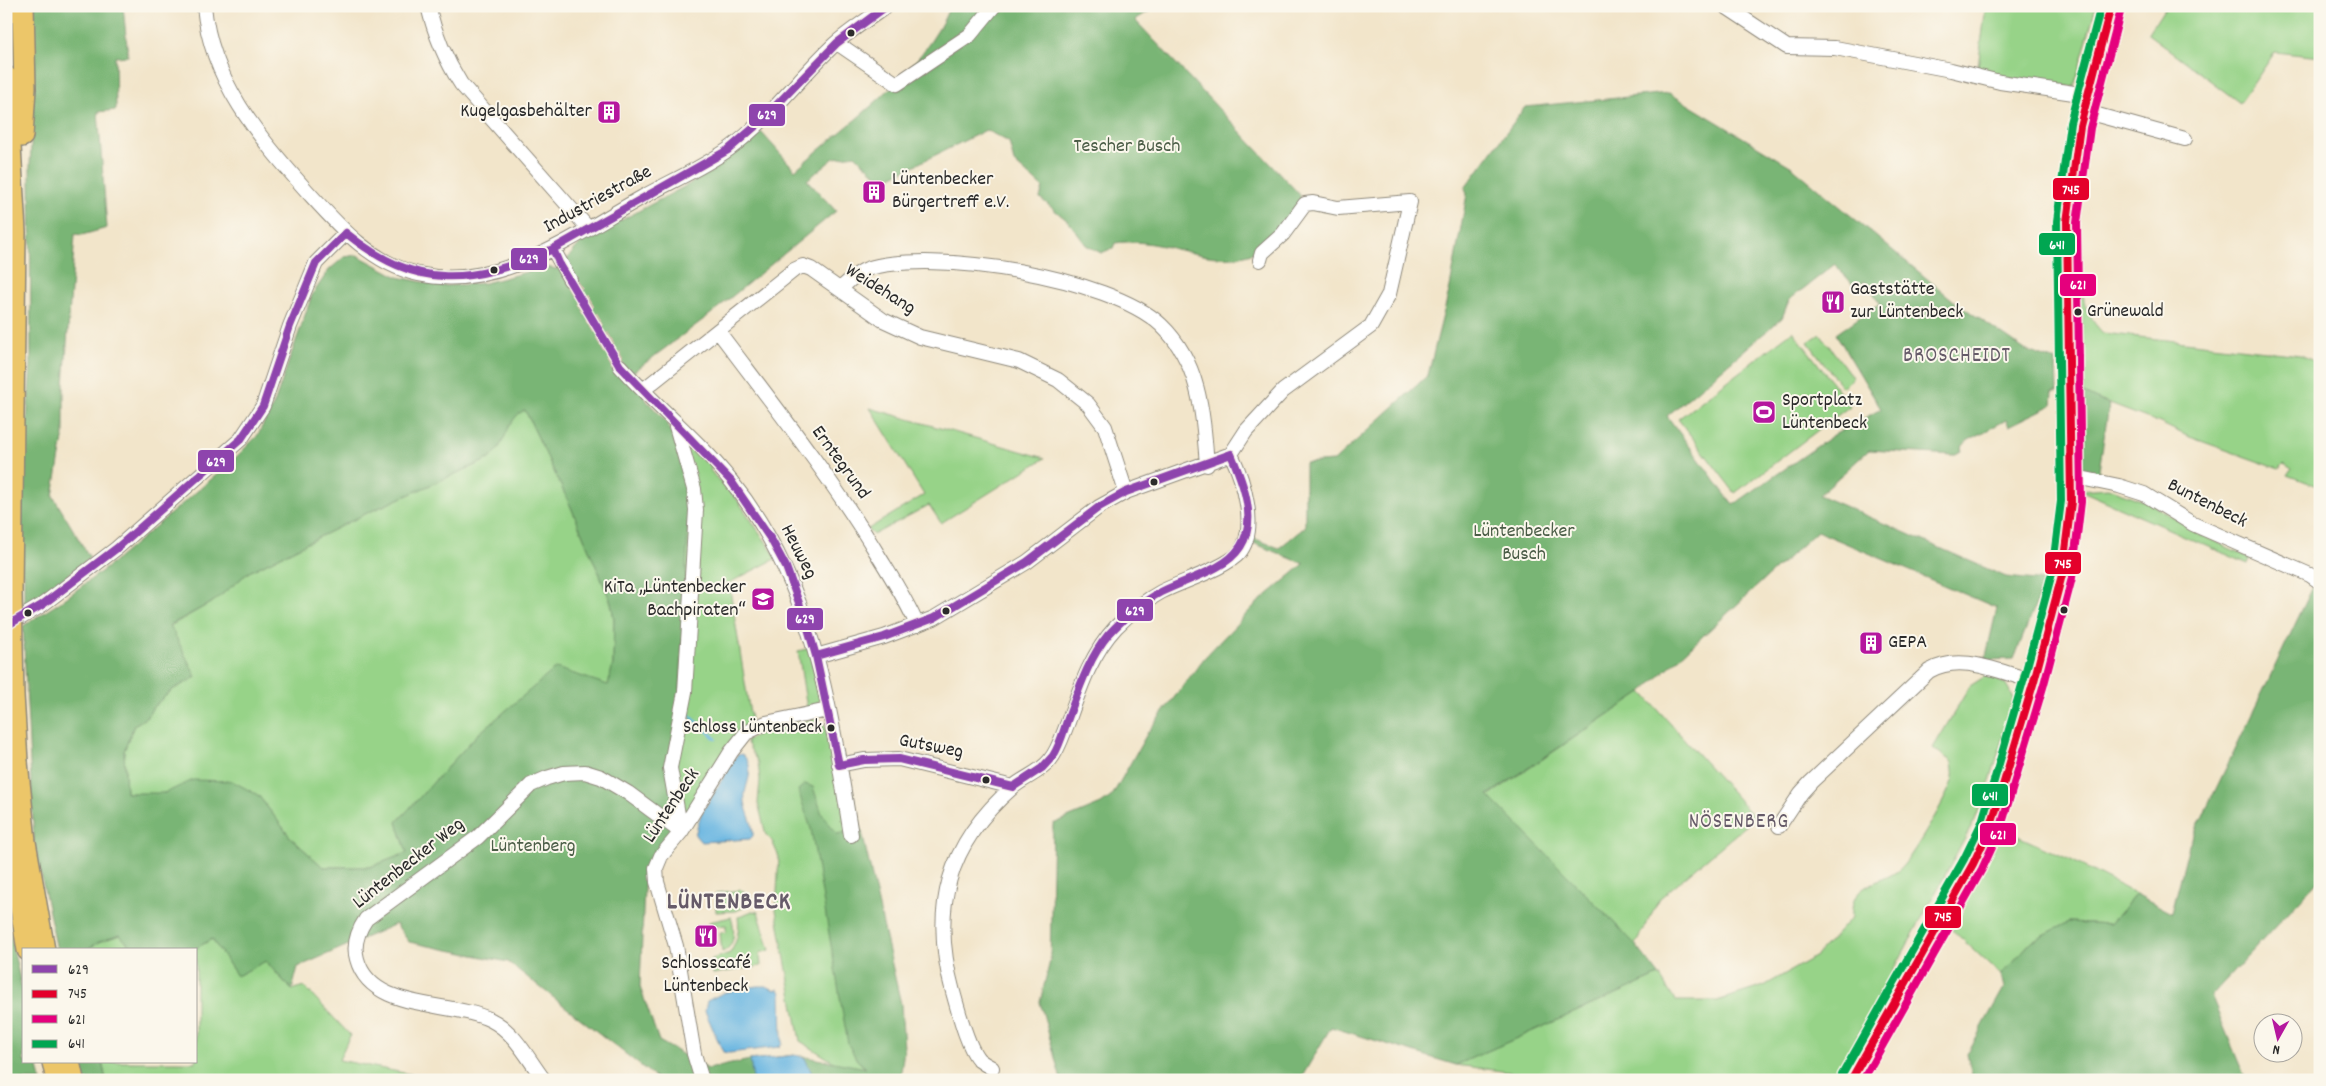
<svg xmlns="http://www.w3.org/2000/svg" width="2326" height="1086" font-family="Dekko,sans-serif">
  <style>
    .green { fill: #97d388; stroke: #617f5a }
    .forest { fill: #79b574; stroke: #527050; fill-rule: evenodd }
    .water { fill: #67b5e1; stroke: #497086 }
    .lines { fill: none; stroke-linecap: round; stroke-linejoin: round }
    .stream { stroke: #67b5e1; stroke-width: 2.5 }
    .minor-tunnel { stroke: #cac0aa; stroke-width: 14; stroke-dasharray: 14 7; stroke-linecap: butt }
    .minor-casing { stroke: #8e887a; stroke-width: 16 }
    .major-casing { stroke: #8e887a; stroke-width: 20 }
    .highway-casing { stroke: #8e887a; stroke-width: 24 }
    .minor { stroke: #fff; stroke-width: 14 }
    .major { stroke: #ecc669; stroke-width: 18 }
    .highway { stroke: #ecc669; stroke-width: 21 }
    .highway-bridge-casing { stroke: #8e887a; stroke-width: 24; stroke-linecap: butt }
    .highway-bridge { stroke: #ecc669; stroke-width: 21 }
    .bus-1-casing { stroke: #fbf7ec; stroke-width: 11 }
    .bus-2-casing { stroke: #fbf7ec; stroke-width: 11 }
    .bus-3-casing { stroke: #fbf7ec; stroke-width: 11 }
    .bus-4-casing { stroke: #fbf7ec; stroke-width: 11 }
    .bus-1 { stroke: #8e44ad; stroke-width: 8 }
    .bus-2 { stroke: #e4002b; stroke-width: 8 }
    .bus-3 { stroke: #e5007d; stroke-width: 8 }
    .bus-4 { stroke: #00a651; stroke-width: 8 }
    .bus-dot { fill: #2b2b2b; stroke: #fbf7ec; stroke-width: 2 }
    .labels { text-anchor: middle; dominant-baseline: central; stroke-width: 4; stroke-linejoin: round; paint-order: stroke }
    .bus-label { font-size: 19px; fill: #2b2b2b; stroke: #fbf7ec; text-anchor: start }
    .poi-label { font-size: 20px; fill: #2b2b2b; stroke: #fbf7ec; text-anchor: start }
    .park-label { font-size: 20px; fill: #4b5d47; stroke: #fbf7ec }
    .street-label { font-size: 20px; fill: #2b2b2b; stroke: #fbf7ec }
    .neighbourhood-label { font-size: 21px; letter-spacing: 1px; fill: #665b69; stroke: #fbf7ec }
    .district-label { font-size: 25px; font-weight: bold; letter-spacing: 1px; fill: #665b69; stroke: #fbf7ec }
    .line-badge { stroke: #fbf7ec; stroke-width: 2 }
    .badge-label { font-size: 14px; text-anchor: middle; font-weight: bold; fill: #fff }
  </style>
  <rect width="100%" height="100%" fill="#fbf7ec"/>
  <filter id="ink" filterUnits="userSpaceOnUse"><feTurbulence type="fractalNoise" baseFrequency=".02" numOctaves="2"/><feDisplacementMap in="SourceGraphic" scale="10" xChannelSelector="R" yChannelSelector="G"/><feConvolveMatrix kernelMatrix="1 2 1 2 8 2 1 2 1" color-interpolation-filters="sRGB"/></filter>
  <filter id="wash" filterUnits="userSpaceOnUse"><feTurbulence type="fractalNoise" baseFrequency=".0096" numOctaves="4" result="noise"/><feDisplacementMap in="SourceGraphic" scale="20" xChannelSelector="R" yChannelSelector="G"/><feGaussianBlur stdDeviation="1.12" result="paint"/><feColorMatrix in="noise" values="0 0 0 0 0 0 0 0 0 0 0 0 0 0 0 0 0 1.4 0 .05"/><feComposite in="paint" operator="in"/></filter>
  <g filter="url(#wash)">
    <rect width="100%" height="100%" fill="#f2e5ca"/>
    <path class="green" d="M 1986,6 L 2096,6 L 2074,87 L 1984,75 L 1978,67 Z
      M 2166,6 L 2320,6 L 2320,57 L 2275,52 L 2240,103 L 2148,34 Z
      M 2081,252 C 2082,285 2078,308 2103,333 L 2301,355 L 2320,364 L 2320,481 L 2317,486 L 2288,475 L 2292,469 L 2284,464 L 2279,469 L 2187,436 L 2160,423 L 2078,392 L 2076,253 Z
      M 1793,331 L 1850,406 L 1735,493 L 1678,419 Z
      M 1820,334 L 1853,378 L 1842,387 L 1808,342 Z
      M 870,408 L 1045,458 L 941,523 L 929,505 L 873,535 L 868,529 L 924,495 Z
      M 525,410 L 571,507 L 611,602 L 614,619 L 613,664 L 608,686 L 556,669 L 477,735 L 397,822 L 407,853 L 370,867 L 323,867 L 291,838 L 258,795 L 170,791 L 160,794 L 126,793 L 124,751 L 134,725 L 147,717 L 153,707 L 172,690 L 196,677 L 170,626 L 214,601 L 249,572 L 367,513 L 489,459 L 517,414 Z
      M 687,442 L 713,466 L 710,470 L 719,481 L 723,479 L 777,558 L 729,583 L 751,720 L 737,736 L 686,815 L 683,812 L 675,769 Z
      M 2108,488 L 2152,504 L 2199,534 L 2250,558 L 2248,564 L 2080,490 Z
      M 810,648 L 820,700 L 814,708 L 807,709 L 798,651 Z
      M 1987,675 L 2005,684 L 2014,699 L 1990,781 L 1975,820 L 1834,1080 L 1569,1080 L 1456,1065 L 1659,975 L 1675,1001 L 1717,1001 L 1764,986 L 1816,956 L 1852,917 C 1849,880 1885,885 1902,867 C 1913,855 1951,792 1953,777 C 1954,773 1952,767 1952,762 L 1933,748 L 1970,686 Z
      M 1642,692 L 1755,818 L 1660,898 L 1635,944 L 1488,796 Z
      M 819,719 L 825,725 L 850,831 L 825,837 L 849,1044 L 857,1060 L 866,1069 L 845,1069 L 800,1041 L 776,910 L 779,857 L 772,841 L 766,835 L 758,803 L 760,780 L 758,763 L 746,741 C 768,726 793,723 819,719 Z
      M 2000,828 L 2073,861 L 2136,894 L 2110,924 L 2069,922 L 2032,941 L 2001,975 L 1948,926 Z
      M 741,890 L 747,895 L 745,907 L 736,911 L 716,912 L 716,893 Z
      M 752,911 L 758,912 L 770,950 L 760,953 L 761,966 L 713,974 L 712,959 L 730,953 C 737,942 740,930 738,917 Z
      M 731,917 C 735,930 736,946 722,952 L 720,933 L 726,932 L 726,925 L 709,927 L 709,922 Z
      M 120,935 L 134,950 L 86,950 L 99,942 Z
      M 212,939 L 237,976 L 265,961 L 292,990 L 304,986 L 350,1035 L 339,1060 L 439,1080 L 106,1080 L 102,1062 L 196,1062 L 196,950 L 193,950 Z"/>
    <path class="forest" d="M 33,6 L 123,6 L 128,56 L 115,57 L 116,110 L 98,112 L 107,228 L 82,235 L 75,234 L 64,385 L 64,433 L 53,496 L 90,558 L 24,609 L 24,573 L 21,573 L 23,478 L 31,364 L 30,165 L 34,86 Z
      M 950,6 L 1157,6 L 1135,20 L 1300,195 L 1301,204 C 1294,213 1288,223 1281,232 C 1231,287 1174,234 1115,243 L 1113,248 L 1101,253 L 1086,245 L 1069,222 L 1040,198 L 1043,188 L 1014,162 L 1009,142 L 986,130 L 883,181 L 855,155 L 834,158 L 807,180 L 836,211 L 712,313 L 632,373 L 647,401 L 666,421 L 671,431 L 690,486 L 673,833 L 649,861 L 644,887 L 640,987 L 659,1041 L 708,1069 L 750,1060 L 796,1055 L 866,1068 L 857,1060 L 848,1044 L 811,829 L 798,790 L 805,784 L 813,787 L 822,814 L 837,834 L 855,831 L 847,775 L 851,771 L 849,775 L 901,1004 L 904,1049 L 900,1080 L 659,1080 L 508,962 L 409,942 L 396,924 L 298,967 L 292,990 L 266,961 L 237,976 L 212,939 L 193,950 L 134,950 L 120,935 L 99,942 L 86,950 L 57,950 L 34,842 L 23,626 L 59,603 L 110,565 L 228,465 L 257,436 L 274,404 L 312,295 L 329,270 L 344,257 L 357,255 L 398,277 L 442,286 L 485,283 L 545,267 L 557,269 C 568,261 573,249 584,240 L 708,174 L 761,132 L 795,170 C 848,124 923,73 950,6 ZM 525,410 L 571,507 L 611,602 L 614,619 L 613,664 L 608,685 L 556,668 L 477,735 L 397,822 L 407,853 L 370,867 L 323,867 L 291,838 L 258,795 L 232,781 L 193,780 L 165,793 L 126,793 L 124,751 L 134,725 L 147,717 L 153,707 L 172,690 L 196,677 L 170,625 L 214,601 L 249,572 L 367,513 L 489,459 C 506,447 506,418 525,410 Z
      M 1669,93 L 1792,167 L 1954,301 L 2025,350 L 2056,361 L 2057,392 L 2053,392 L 2052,405 L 2009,426 L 2006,420 L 1967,441 L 1961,448 L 1962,451 L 1953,455 L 1869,450 L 1819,495 L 2006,577 L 2045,581 L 2014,659 L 1985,660 L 1997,608 L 1817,531 L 1642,692 L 1488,795 L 1635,944 L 1659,975 L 1456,1065 L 1331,1027 L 1300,1080 L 1061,1080 L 1040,1002 L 1050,961 L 1053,824 L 1101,804 L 1112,796 L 1148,732 L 1205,657 L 1255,605 L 1304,564 L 1251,542 L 1253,538 L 1279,548 L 1305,527 L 1305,463 L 1334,461 L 1428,375 L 1450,287 L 1467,194 L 1465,188 L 1525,107 ZM 1835,264 L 1855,287 L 1865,281 L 1880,303 L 1836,334 L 1881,409 L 1832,436 L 1733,505 L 1667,416 L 1782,318 L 1789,300 Z
      M 2082,392 L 2109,405 L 2098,477 L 2080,472 Z
      M 2313,587 L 2320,589 L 2320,878 L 2211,996 L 2246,1080 L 1973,1080 L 1967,1054 L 2004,988 L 2001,975 L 2032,941 L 2069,922 L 2110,924 L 2136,894 L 2172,913 L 2189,845 Z
      M 6,916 L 24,998 L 24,1062 L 37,1062 L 41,1080 L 6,1080 Z
      M 81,1062 L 102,1062 L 106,1080 L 85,1080 Z"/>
    <path class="water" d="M 742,754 C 759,771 742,785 745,802 C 747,814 754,824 753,836 L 750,839 L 701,842 L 695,835 L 701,814 L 737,755 Z
      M 757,986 L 766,986 L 775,990 L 779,989 L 781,993 L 782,1044 L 779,1047 L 729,1053 L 723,1052 L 705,1011 L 707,1001 L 723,993 Z
      M 796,1055 L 805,1058 L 815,1080 L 753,1080 L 750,1060 Z"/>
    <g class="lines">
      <path class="stream" d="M 687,713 L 716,739"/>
    </g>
  </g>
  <g filter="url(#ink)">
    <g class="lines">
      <path class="minor-tunnel" d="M 570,280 L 620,366"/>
      <g class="minor-casing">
        <path id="minor" d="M 204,6 C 211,81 258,136 306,190 C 337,224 370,263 418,274 C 500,292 573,236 641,198 C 670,182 702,168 729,149 C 770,119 799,77 836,43 C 851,30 868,19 884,8
          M 428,6 C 435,35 445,59 461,84 L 588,228
          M 1725,6 L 1787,47 L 1835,48 L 1951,70 L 2000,82 L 2087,95
          M 837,43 L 897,84 L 970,35 L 994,6
          M 2083,111 L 2185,139
          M 553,249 L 570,280
          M 840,289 C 848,282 856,273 867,269 C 932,248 1110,277 1161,325 C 1200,362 1203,414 1207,465
          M 718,331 C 773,404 831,477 878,555 C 892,578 907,601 917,625
          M 620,366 C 655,406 698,439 731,481 C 813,582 831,711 851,835
          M 643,390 L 794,270 L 803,266 L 811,269 L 883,320 L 920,337 L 1019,361 L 1058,380 L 1088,404 L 1105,427 L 1126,492
          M 676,426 L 694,489 L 696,510 L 685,692 L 670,768 L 681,832
          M 2071,476 L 2119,486 L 2144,494 L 2193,524 L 2310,575 L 2320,582
          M 7,626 L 42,605 L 117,548 L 241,439 L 263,406 L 290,326 L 316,263 L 346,233
          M 816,656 L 884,637 L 934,618 L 1027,562 L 1099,507 L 1126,492 L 1231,454 L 1246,431 L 1283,391 L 1371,326 L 1389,294 L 1410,202 L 1338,208 L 1313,203 L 1305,204 L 1283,234 L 1262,253 L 1260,260
          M 839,765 L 864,760 L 899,759 L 1013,787
          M 1779,826 L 1801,793 L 1811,782 L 1929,671 C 1962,652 2000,673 2034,681
          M 992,1068 C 988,1066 983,1063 979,1060 C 967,1047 958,1009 953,992 C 930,909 947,844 1013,787 C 1025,777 1041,772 1050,760 C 1059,749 1063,734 1068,722 C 1080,688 1091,654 1116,627 C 1129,614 1144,601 1161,592 C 1180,582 1226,568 1239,553 C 1259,529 1243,479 1231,454
          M 544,1080 C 528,1059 515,1032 491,1020 C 450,1000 371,1012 357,959 C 353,945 358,931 366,919 L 478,837 L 531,785 L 547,778 L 564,773 L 585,772 L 601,777 L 628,793 L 681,832
          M 702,1080 L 694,1054 L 676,946 L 657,882 L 656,868 L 661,856 L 681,832 L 731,752 L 746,733 L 766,723 L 828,710"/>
      </g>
      <g class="major-casing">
        <path id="major" d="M 1851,1080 L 1973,864 L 1991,826 L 2034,681 L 2062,575 L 2071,502 L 2067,222 L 2080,126 L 2111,6"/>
      </g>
      <g class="highway-casing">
        <path id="highway" d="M 6,77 L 15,232 L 11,593
          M 22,136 L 25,88 L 23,6
          M 17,762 L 25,842 L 44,950
          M 6,817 L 28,950
          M 53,1062 L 57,1080
          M 69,1062 L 73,1080"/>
      </g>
      <use href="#minor" class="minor"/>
      <use href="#major" class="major"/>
      <use href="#highway" class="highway"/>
      <g class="highway-bridge-casing">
        <path id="highway-bridge" d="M 11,593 L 13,695 L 17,762"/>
      </g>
      <use href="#highway-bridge" class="highway-bridge"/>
      <g class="bus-1-casing">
        <path id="bus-1" d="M 346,233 C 419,292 471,284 553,249 L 728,150 L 758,124 L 837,43 L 884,8
          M 553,249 L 559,263 L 620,366 L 731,481 L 772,541 L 786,567 L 807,625 L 816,656 L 839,765
          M 6,626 L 42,605 L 117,548 L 241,439 L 263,406 L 290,326 L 316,263 L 346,233
          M 816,656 L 884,637 L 934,618 L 1027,562 L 1099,507 L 1126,492 L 1231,454
          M 839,765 L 864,760 L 899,759 L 1013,787
          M 1013,787 L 1042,768 L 1053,756 C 1060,745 1063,733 1067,721 C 1078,692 1088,659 1108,635 C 1123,619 1142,602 1161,592 C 1179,583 1199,577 1217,567 C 1265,542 1248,495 1231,454"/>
      </g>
      <g class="bus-2-casing">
        <path id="bus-2" d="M 1851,1080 L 1973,864 L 1991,826 L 2034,681 L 2062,575 L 2071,502 L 2067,222 L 2080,126 L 2111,6"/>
      </g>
      <g class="bus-3-casing">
        <path id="bus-3" d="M 1863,1080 L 1982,869 L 2000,830 L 2044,684 L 2072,578 L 2081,502 L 2077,223 L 2090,128 L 2121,9"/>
      </g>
      <g class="bus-4-casing">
        <path id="bus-4" d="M 1842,1075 L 1964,859 L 1982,822 L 2024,678 L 2052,573 L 2061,501 L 2057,221 L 2070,123 L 2101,6"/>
      </g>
      <use href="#bus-1" class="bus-1"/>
      <use href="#bus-2" class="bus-2"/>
      <use href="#bus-3" class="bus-3"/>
      <use href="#bus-4" class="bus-4"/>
    </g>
  </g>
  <defs>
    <g id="building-square" transform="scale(1.25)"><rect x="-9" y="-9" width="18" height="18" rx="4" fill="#b5179e" stroke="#fbf7ec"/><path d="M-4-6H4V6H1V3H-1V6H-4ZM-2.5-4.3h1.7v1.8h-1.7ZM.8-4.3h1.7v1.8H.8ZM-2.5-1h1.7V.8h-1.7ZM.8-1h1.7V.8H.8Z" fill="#fff"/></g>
    <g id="restaurant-square" transform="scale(1.25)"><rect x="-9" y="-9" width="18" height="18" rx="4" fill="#b5179e" stroke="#fbf7ec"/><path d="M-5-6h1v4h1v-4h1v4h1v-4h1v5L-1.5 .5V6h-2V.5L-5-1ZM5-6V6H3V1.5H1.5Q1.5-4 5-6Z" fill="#fff"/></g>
    <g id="stadium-square" transform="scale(1.25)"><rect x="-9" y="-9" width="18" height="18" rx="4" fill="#b5179e" stroke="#fbf7ec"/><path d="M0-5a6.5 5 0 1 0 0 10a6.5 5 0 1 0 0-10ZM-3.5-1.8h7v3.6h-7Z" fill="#fff"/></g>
    <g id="school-square" transform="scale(1.25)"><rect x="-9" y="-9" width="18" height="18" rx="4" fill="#b5179e" stroke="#fbf7ec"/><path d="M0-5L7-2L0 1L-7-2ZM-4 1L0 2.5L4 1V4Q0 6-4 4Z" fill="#fff"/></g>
  </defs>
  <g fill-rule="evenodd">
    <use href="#building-square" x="609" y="112"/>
    <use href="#building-square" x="874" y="192"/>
    <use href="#restaurant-square" x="1833" y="302"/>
    <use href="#stadium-square" x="1764" y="412"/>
    <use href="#school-square" x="763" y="599"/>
    <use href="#building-square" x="1871" y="643"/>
    <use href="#restaurant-square" x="706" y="936"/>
  </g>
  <g class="bus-dot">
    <circle cx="851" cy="33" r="4.5"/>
    <circle cx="494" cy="270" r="4.5"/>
    <circle cx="2078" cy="312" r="4.5"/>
    <circle cx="1154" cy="482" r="4.5"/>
    <circle cx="2064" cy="610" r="4.5"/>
    <circle cx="946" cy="611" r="4.5"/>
    <circle cx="28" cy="613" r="4.5"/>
    <circle cx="831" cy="728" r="4.5"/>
    <circle cx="986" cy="780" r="4.5"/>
  </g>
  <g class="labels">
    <g class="bus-label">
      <text x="2087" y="312">Grünewald</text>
      <text x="822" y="728" text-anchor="end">Schloss Lüntenbeck</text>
    </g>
    <g class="poi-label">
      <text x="592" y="112" text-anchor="end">Kugelgasbehälter</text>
      <text x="892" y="180">Lüntenbecker<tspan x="892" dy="23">Bürgertreff e.V.</tspan></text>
      <text x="1850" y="290">Gaststätte<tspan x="1850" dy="23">zur Lüntenbeck</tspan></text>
      <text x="1782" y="401">Sportplatz<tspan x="1782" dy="23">Lüntenbeck</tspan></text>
      <text x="746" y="588" text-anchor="end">KiTa „Lüntenbecker<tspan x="746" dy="23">Bachpiraten“</tspan></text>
      <text x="1888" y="643">GEPA</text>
      <text x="706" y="964" text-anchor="middle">Schlosscafé<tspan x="706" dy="23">Lüntenbeck</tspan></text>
    </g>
    <g class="park-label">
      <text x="1127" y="147">Tescher Busch</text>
      <text x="1524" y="532">Lüntenbecker<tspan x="1524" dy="23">Busch</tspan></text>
      <text x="533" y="847">Lüntenberg</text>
    </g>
    <g class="street-label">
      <text transform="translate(598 200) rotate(-29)">Industriestraße</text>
      <text transform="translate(880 290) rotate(32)">Weidehang</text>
      <text transform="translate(840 463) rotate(54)">Erntegrund</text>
      <text transform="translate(2207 504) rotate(27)">Buntenbeck</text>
      <text transform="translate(798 552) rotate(63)">Heuweg</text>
      <text transform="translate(931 747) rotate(11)">Gutsweg</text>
      <text transform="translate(672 806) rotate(-56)">Lüntenbeck</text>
      <text transform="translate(409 864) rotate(-38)">Lüntenbecker Weg</text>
    </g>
    <g class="neighbourhood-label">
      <text x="1957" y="357">BROSCHEIDT</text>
      <text x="1739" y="823">NÖSENBERG</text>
    </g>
    <g class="district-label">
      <text x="729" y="903">LÜNTENBECK</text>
    </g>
  </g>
  <g class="line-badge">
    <rect x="748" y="103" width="38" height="24" rx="5" fill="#8e44ad"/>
    <rect x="2052" y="177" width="38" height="24" rx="5" fill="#e4002b"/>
    <rect x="2038" y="232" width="38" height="24" rx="5" fill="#00a651"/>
    <rect x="510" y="247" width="38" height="24" rx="5" fill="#8e44ad"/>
    <rect x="2059" y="273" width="38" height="24" rx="5" fill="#e5007d"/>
    <rect x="197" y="449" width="38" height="24" rx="5" fill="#8e44ad"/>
    <rect x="2044" y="551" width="38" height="24" rx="5" fill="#e4002b"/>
    <rect x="1116" y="598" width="38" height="24" rx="5" fill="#8e44ad"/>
    <rect x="786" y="607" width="38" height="24" rx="5" fill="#8e44ad"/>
    <rect x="1971" y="783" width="38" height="24" rx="5" fill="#00a651"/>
    <rect x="1979" y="822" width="38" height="24" rx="5" fill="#e5007d"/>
    <rect x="1924" y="905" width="38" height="24" rx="5" fill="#e4002b"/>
  </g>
  <g class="badge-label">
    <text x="767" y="119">629</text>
    <text x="2071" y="194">745</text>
    <text x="2057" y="249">641</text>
    <text x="529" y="263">629</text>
    <text x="2078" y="289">621</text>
    <text x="216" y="466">629</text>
    <text x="2063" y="568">745</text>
    <text x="1135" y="615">629</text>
    <text x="805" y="623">629</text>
    <text x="1990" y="800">641</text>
    <text x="1998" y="839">621</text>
    <text x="1943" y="921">745</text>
  </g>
  <rect width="2326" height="1086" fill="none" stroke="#fbf7ec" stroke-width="25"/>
  <rect x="22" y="948" width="175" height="115" fill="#fbf7ec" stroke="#a8a59f"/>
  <rect x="32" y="965" width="25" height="8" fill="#8e44ad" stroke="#a8a59f"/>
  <text x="68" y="974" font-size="15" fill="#2b2b2b">629</text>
  <rect x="32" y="990" width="25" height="8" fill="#e4002b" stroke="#a8a59f"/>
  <text x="68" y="998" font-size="15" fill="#2b2b2b">745</text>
  <rect x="32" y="1015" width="25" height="8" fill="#e5007d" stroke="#a8a59f"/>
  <text x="68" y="1024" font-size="15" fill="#2b2b2b">621</text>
  <rect x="32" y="1040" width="25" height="8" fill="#00a651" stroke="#a8a59f"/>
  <text x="68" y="1048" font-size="15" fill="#2b2b2b">641</text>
  <g transform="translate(2278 1038) rotate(188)"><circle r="24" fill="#fbf7ec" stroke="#a8a59f"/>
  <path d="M0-4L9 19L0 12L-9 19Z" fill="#b5179e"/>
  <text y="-8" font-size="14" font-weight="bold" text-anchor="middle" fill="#2b2b2b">N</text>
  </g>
</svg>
